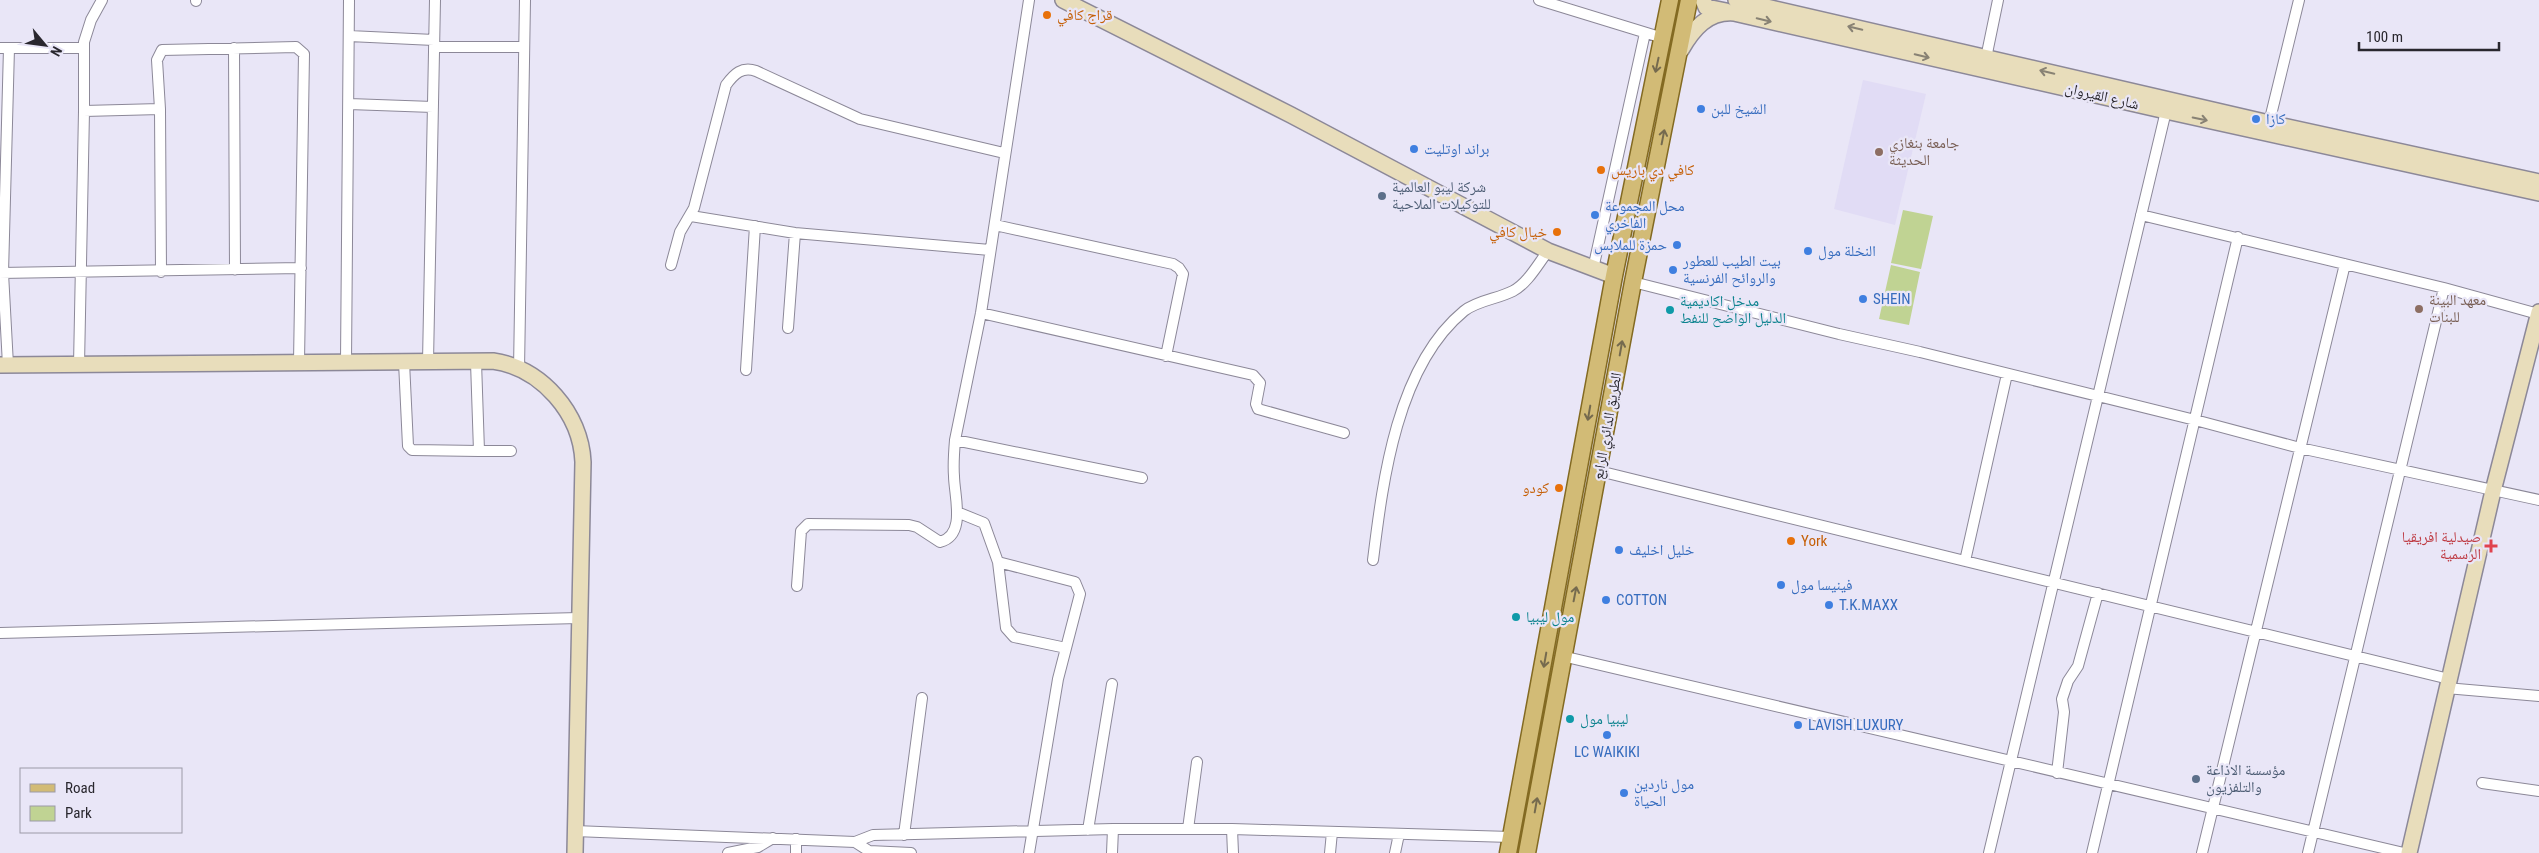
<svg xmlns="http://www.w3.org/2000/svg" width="2539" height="853" font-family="'Roboto Condensed','Noto Naskh Arabic',sans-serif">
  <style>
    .built { fill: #e1dcf5 }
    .green { fill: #c0d393 }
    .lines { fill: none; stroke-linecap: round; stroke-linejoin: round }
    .street-casing { stroke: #8c8898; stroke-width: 12 }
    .secondary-casing { stroke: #8c8898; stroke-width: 18 }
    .primary-casing { stroke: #836a22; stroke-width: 19 }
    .street { stroke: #fff; stroke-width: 10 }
    .secondary { stroke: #e8ddbb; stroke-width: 15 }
    .primary { stroke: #d2bb76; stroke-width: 16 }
    .oneway { stroke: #888274 }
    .oneway2 { stroke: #756a4e }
    .food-dot { fill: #e8710a; stroke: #e9e6f7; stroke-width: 2 }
    .shop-dot { fill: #3f7fe0; stroke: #e9e6f7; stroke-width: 2 }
    .education-dot { fill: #8d6e63; stroke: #e9e6f7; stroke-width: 2 }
    .service-dot { fill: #5c6f8a; stroke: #e9e6f7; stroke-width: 2 }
    .culture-dot { fill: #0f9aa8; stroke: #e9e6f7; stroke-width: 2 }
    .health-dot { fill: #e0444e; stroke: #e9e6f7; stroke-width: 2 }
    .labels { text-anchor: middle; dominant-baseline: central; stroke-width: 4.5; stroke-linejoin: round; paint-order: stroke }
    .food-label { font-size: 15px; fill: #c56008; stroke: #e9e6f7; text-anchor: start }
    .street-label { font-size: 15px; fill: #29272e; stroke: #e9e6f7 }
    .shop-label { font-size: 15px; fill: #366cbe; stroke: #e9e6f7; text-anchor: start }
    .education-label { font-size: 15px; fill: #785e54; stroke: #e9e6f7; text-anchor: start }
    .service-label { font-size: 15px; fill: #4e5e75; stroke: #e9e6f7; text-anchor: start }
    .culture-label { font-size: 15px; fill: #0d838f; stroke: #e9e6f7; text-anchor: start }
    .health-label { font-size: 15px; fill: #be3a42; stroke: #e9e6f7; text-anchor: end }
  </style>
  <rect width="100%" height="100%" fill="#e9e6f7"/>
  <path class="built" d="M 1863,80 L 1926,94 L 1895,225 L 1834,209 Z"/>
  <path class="green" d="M 1903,210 L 1933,216 L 1921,269 L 1891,263 Z
    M 1891,265 L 1920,272 L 1909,325 L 1879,319 Z"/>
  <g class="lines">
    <g class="street-casing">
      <path id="street" d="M 102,0 L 91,20 L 84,42 L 84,111 L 160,109 L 157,60 L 162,50 L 296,47 L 304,54 L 299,362
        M 1539,0 L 1663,38
        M 196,1 L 196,0
        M 349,36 L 434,40
        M 434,47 L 524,47
        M 0,48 L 84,48
        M 234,48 L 235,270
        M 1985,63 L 1998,0
        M 349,104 L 433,107
        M 160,109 L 161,272
        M 2269,123 L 2299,0
        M 2141,215 L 2444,288 L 2538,314
        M 691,216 L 795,233 L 990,250
        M 995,225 L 1173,264 L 1179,268 L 1183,274 L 1166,356
        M 671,265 L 680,232 L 694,208 L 726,85 C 734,74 742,66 756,71 L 860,119 L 1004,153
        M 1593,269 L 1645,33
        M 0,273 L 301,268
        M 1633,282 L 1839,334 L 1920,352 L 2195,420 L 2300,448 L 2539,500
        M 981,313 L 1253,375 L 1260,383 L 1256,404 L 1258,409 L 1344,433
        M 788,328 L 795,233
        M 346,361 L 349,0
        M 404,362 L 408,446 L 412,450 L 479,451 L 476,362
        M 428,362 L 435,0
        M 8,365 L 3,273 L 9,48
        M 79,365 L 84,111
        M 519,370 L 525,0
        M 746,370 L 755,226
        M 2007,374 L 1965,561 L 2449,679
        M 955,440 L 1142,478
        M 479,451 L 511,451
        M 1599,471 L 1965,561
        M 957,512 L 984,523 L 998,562 L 1075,582 L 1080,594 L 1058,679 L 1029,853
        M 1373,560 C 1383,479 1397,366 1464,311 C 1478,300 1498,299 1513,291 C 1528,283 1538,264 1548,251
        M 998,562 L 1006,628 L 1014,637 L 1066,648
        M 797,586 L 801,531 L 808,524 L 909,525 L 917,527 L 940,542 C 967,535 954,495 954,476 C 953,464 954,452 955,440 L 981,313 L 1029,0
        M 0,633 L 579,618
        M 1562,656 L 2404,853
        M 2446,688 L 2539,696
        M 2057,773 L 2064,712 L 2062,699 L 2068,681 L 2078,666 L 2098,593
        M 2482,783 L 2539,791
        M 1188,829 L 1197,762
        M 1232,829 L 1233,853
        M 1088,830 L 1112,684
        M 575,831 L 855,842 L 873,835 L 1113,829 L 1232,829 L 1511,837
        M 904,835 L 922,698
        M 855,842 L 869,851 L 911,853
        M 728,853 L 758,847 L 773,838
        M 796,853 L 796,839
        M 1112,853 L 1113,829
        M 1330,853 L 1332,832
        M 1395,853 L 1399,834
        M 1989,853 L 2166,111
        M 2092,853 L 2238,237
        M 2202,853 L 2345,264
        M 2308,853 L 2444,288"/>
    </g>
    <g class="secondary-casing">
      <path id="secondary" d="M 1063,0 L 1291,115 L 1548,251 L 1614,276
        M 1703,0 L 1706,7 L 1726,11
        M 1736,0 L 2269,123 L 2539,182
        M 1681,50 C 1693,29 1708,11 1734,13 L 2166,111 L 2539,193
        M 0,365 L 493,361 C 542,368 581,414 583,462 L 575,853
        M 2409,853 L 2493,491 L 2539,312"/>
    </g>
    <g class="primary-casing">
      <path id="primary" d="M 1508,853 L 1614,276 L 1670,0
        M 1527,853 L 1633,282 L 1689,0"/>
    </g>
    <use href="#street" class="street"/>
    <use href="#secondary" class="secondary"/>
    <use href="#primary" class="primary"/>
  </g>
  <defs><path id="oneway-shaft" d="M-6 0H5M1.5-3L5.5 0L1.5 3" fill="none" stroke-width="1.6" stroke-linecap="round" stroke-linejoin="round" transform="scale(1.25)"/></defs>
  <g class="oneway">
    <use href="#oneway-shaft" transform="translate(1764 20) rotate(13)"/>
    <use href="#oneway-shaft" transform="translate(1855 28) rotate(-167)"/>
    <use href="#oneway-shaft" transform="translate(1922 56) rotate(13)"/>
    <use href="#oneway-shaft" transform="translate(2047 72) rotate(-167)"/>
    <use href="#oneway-shaft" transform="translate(2200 119) rotate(12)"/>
  </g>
  <g class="oneway2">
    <use href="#oneway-shaft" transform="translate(1657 65) rotate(102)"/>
    <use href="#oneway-shaft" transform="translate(1663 137) rotate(-79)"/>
    <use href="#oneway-shaft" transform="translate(1621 348) rotate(-80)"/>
    <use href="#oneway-shaft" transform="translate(1589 413) rotate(100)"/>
    <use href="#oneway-shaft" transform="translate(1575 594) rotate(-79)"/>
    <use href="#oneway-shaft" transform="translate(1545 660) rotate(100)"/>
    <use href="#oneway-shaft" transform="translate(1536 805) rotate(-80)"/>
  </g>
  <g class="food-dot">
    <circle cx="1047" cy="15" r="5"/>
    <circle cx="1601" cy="170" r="5"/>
    <circle cx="1557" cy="232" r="5"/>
    <circle cx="1559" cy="488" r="5"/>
    <circle cx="1791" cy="541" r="5"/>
  </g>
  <g class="shop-dot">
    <circle cx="1701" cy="109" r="5"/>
    <circle cx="2256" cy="119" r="5"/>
    <circle cx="1414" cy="149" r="5"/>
    <circle cx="1595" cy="215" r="5"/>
    <circle cx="1677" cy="245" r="5"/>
    <circle cx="1808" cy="251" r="5"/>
    <circle cx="1673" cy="270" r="5"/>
    <circle cx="1863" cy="299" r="5"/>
    <circle cx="1619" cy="550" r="5"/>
    <circle cx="1781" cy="585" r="5"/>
    <circle cx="1606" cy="600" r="5"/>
    <circle cx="1829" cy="605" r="5"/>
    <circle cx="1798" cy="725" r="5"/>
    <circle cx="1607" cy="735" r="5"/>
    <circle cx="1624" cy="793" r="5"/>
  </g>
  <g class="education-dot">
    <circle cx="1879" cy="152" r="5"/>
    <circle cx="2419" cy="309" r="5"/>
  </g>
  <g class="service-dot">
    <circle cx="1382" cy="196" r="5"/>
    <circle cx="2196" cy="779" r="5"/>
  </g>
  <g class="culture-dot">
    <circle cx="1670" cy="310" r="5"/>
    <circle cx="1516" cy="617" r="5"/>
    <circle cx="1570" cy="719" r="5"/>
  </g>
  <path class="health-dot" d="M2488.5 538.5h5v5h5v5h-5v5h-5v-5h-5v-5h5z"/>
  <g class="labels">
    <g class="food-label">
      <text x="1057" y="15">قراج كافي</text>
      <text x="1611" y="170">كافي دي باريس</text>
      <text x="1547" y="232" text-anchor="end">خيال كافي</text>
      <text x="1549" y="488" text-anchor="end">كودو</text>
      <text x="1801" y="541">York</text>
    </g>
    <g class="street-label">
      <text transform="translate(2102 96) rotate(13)">شارع القيروان</text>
      <text transform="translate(1607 426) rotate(-80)">الطريق الدائري الرابع</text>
    </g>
    <g class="shop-label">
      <text x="1711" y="109">الشيخ للبن</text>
      <text x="2266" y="119">كازا</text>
      <text x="1424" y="149">براند اوتليت</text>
      <text x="1605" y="206">محل المجموعة<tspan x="1605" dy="17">الفاخري</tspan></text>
      <text x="1667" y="245" text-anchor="end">حمزة للملابس</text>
      <text x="1818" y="251">النخلة مول</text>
      <text x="1683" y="261">بيت الطيب للعطور<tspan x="1683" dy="17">والروائح الفرنسية</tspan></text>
      <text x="1873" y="299">SHEIN</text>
      <text x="1629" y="550">خليل اخليف</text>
      <text x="1791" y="585">فينيسا مول</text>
      <text x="1616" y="600">COTTON</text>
      <text x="1839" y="605">T.K.MAXX</text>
      <text x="1808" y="725">LAVISH LUXURY</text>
      <text x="1607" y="752" text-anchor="middle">LC WAIKIKI</text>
      <text x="1634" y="784">مول ناردين<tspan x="1634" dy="17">الحياة</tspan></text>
    </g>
    <g class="education-label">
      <text x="1889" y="143">جامعة بنغازي<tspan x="1889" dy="17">الحديثة</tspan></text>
      <text x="2429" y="300">معهد البينة<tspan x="2429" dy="17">للبنات</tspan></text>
    </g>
    <g class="service-label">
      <text x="1392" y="187">شركة ليبو العالمية<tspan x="1392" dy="17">للتوكيلات الملاحية</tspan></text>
      <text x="2206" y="770">مؤسسة الاذاعة<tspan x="2206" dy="17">والتلفزيون</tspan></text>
    </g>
    <g class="culture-label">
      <text x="1680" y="301">مدخل اكاديمية<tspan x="1680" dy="17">الدليل الواضح للنفط</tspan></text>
      <text x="1526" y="617">مول ليبيا</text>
      <text x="1580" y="719">ليبيا مول</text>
    </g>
    <g class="health-label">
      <text x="2481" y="537">صيدلية افريقيا<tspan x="2481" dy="17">الرسمية</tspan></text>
    </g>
  </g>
  <rect x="20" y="768" width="162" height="65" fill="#e9e6f7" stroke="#9c9aa7"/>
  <rect x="30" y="784" width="25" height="8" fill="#d2bb76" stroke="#9c9aa7"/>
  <text x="65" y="793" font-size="15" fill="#29272e">Road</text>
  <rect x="30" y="806" width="25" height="15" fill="#c0d393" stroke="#9c9aa7"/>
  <text x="65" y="818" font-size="15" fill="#29272e">Park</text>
  <g transform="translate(45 45) rotate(119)" stroke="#e9e6f7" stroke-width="4" paint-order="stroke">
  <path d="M0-4L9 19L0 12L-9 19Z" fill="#29272e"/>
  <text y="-8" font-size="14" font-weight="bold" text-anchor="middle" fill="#29272e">N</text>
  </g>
  <path d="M2359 42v8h140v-8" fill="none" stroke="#29272e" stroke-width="2.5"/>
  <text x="2366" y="42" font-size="15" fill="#29272e" stroke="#e9e6f7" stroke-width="4" paint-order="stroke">100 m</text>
</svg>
